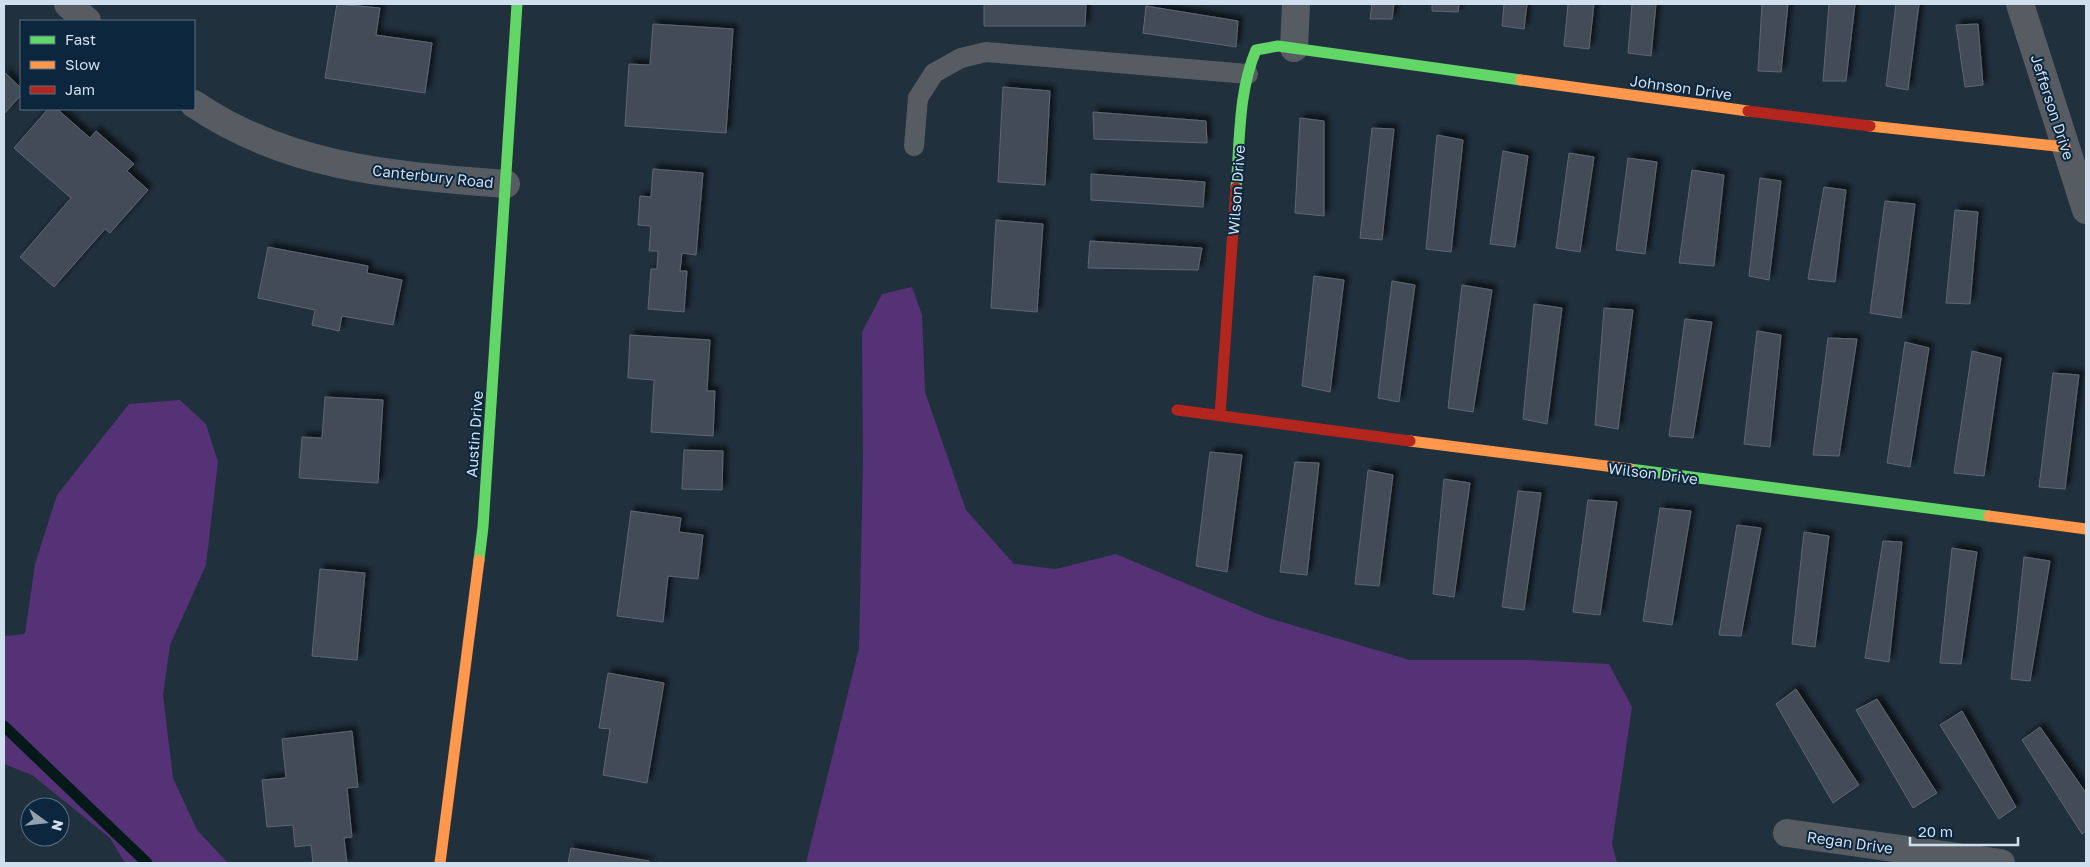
<svg xmlns="http://www.w3.org/2000/svg" width="2090" height="867" font-family="'Golos Text',sans-serif">
  <style>
    .green { fill: #553276 }
    .lines { fill: none; stroke-linecap: round; stroke-linejoin: round }
    .stream { stroke: #051919; stroke-width: 11 }
    .building { fill: #424b57; stroke: #5e6773; filter: url(#shadow) }
    .lane { stroke: #575c62; stroke-width: 20 }
    .street { stroke: #575c62; stroke-width: 28 }
    .fast { stroke: #63d668; stroke-width: 11 }
    .slow { stroke: #ff974d; stroke-width: 11 }
    .jam { stroke: #b3261e; stroke-width: 11 }
    .labels { text-anchor: middle; dominant-baseline: central; stroke-width: 4; stroke-linejoin: round; paint-order: stroke }
    .street-label { font-size: 15px; fill: #d0dfee; stroke: #0c263d }
  </style>
  <defs>
    <filter id="shadow"><feDropShadow dx="4.5" dy="-4.5" stdDeviation="2.5" flood-color="#0009"/></filter>
  </defs>
  <rect width="100%" height="100%" fill="#21303d"/>
  <path class="green" d="M 912,287 L 922,315 L 925,392 L 966,510 L 1014,564 L 1056,569 L 1116,554 L 1265,617 L 1410,660 L 1528,660 L 1609,664 L 1632,707 L 1612,844 L 1617,863 L 806,863 L 859,648 L 863,462 L 862,332 L 882,294 Z
    M 180,400 L 206,424 L 218,462 L 206,565 L 170,645 L 163,695 L 173,778 L 197,830 L 228,863 L 125,863 L 110,838 L 32,775 L 4,764 L 4,636 L 25,634 L 35,564 L 57,495 L 129,404 Z"/>
  <g class="lines">
    <path class="stream" d="M 4,726 L 147,863"/>
  </g>
  <path class="building" d="M 337,4 L 380,8 L 376,35 L 432,43 L 425,93 L 325,78 Z
    M 984,4 L 1086,4 L 1085,26 L 984,26 Z
    M 1372,4 L 1394,4 L 1392,19 L 1370,19 Z
    M 1432,4 L 1459,4 L 1458,12 L 1432,11 Z
    M 1504,4 L 1527,4 L 1524,29 L 1502,26 Z
    M 1568,4 L 1594,4 L 1589,49 L 1564,46 Z
    M 1632,4 L 1656,4 L 1651,56 L 1628,53 Z
    M 1762,4 L 1788,4 L 1781,72 L 1758,71 Z
    M 1829,4 L 1855,4 L 1846,81 L 1823,81 Z
    M 1896,4 L 1919,4 L 1908,90 L 1886,86 Z
    M 1146,6 L 1238,21 L 1236,47 L 1143,33 Z
    M 653,24 L 733,29 L 726,133 L 625,126 L 629,64 L 650,65 Z
    M 1978,24 L 1983,85 L 1965,87 L 1956,25 Z
    M 4,72 L 21,88 L 21,95 L 4,114 Z
    M 1003,87 L 1050,91 L 1045,185 L 998,182 Z
    M 48,109 L 57,109 L 90,138 L 96,131 L 134,164 L 127,171 L 148,190 L 110,233 L 105,229 L 54,287 L 20,257 L 71,198 L 14,148 Z
    M 1093,112 L 1206,121 L 1207,143 L 1094,139 Z
    M 1300,118 L 1324,121 L 1324,216 L 1295,213 Z
    M 1372,128 L 1394,129 L 1382,240 L 1360,238 Z
    M 1437,135 L 1463,140 L 1451,252 L 1426,249 Z
    M 1503,151 L 1528,156 L 1515,247 L 1490,244 Z
    M 1569,153 L 1594,157 L 1580,252 L 1556,248 Z
    M 1628,158 L 1657,162 L 1645,254 L 1616,250 Z
    M 653,169 L 703,173 L 696,255 L 682,253 L 680,271 L 687,271 L 684,312 L 648,309 L 651,269 L 657,269 L 658,251 L 649,251 L 651,226 L 638,225 L 640,196 L 651,197 Z
    M 1692,170 L 1724,175 L 1714,266 L 1679,263 Z
    M 1091,174 L 1205,182 L 1203,207 L 1091,200 Z
    M 1760,178 L 1781,181 L 1769,280 L 1749,276 Z
    M 1824,187 L 1846,190 L 1835,282 L 1808,279 Z
    M 1885,201 L 1915,204 L 1901,318 L 1870,313 Z
    M 1955,210 L 1978,212 L 1970,304 L 1946,303 Z
    M 996,220 L 1043,224 L 1037,312 L 991,308 Z
    M 1090,241 L 1202,248 L 1198,270 L 1088,268 Z
    M 268,247 L 368,266 L 367,273 L 402,280 L 393,325 L 342,316 L 339,331 L 312,325 L 315,310 L 258,298 Z
    M 1314,276 L 1344,280 L 1330,392 L 1302,386 Z
    M 1392,281 L 1415,285 L 1399,402 L 1378,398 Z
    M 1462,285 L 1492,290 L 1473,412 L 1448,408 Z
    M 1534,304 L 1562,308 L 1547,424 L 1523,419 Z
    M 1604,308 L 1633,310 L 1618,429 L 1595,425 Z
    M 1685,319 L 1712,322 L 1693,438 L 1669,436 Z
    M 1757,331 L 1781,335 L 1770,447 L 1744,444 Z
    M 630,335 L 710,340 L 707,391 L 715,391 L 713,436 L 651,432 L 654,380 L 628,378 Z
    M 1828,338 L 1857,339 L 1839,456 L 1813,455 Z
    M 1905,342 L 1929,348 L 1910,467 L 1887,463 Z
    M 1972,351 L 2001,358 L 1984,476 L 1954,473 Z
    M 2053,373 L 2079,375 L 2065,489 L 2039,487 Z
    M 325,397 L 383,400 L 378,483 L 299,478 L 302,437 L 322,438 Z
    M 684,450 L 723,451 L 722,490 L 682,489 Z
    M 1210,452 L 1242,455 L 1227,572 L 1196,566 Z
    M 1295,462 L 1319,463 L 1307,575 L 1280,572 Z
    M 1368,470 L 1393,475 L 1379,586 L 1355,584 Z
    M 1444,479 L 1470,483 L 1454,597 L 1433,594 Z
    M 1518,491 L 1541,493 L 1524,610 L 1502,607 Z
    M 1588,500 L 1617,502 L 1600,615 L 1573,612 Z
    M 1660,508 L 1691,511 L 1672,625 L 1643,621 Z
    M 631,511 L 681,518 L 679,532 L 703,535 L 698,579 L 668,576 L 663,622 L 617,616 Z
    M 1737,525 L 1761,528 L 1741,636 L 1719,635 Z
    M 1804,532 L 1829,536 L 1815,647 L 1792,644 Z
    M 1883,541 L 1902,542 L 1889,662 L 1865,658 Z
    M 1952,548 L 1977,552 L 1961,664 L 1940,663 Z
    M 2024,557 L 2050,561 L 2030,681 L 2011,679 Z
    M 320,569 L 365,573 L 357,660 L 312,656 Z
    M 608,673 L 664,683 L 647,783 L 603,775 L 610,729 L 599,728 Z
    M 1796,689 L 1859,785 L 1833,803 L 1776,704 Z
    M 1877,699 L 1937,793 L 1913,808 L 1856,710 Z
    M 1962,711 L 2016,807 L 1999,819 L 1940,725 Z
    M 2040,727 L 2086,793 L 2086,831 L 2082,834 L 2022,740 Z
    M 352,731 L 358,787 L 347,788 L 352,837 L 344,838 L 347,863 L 313,863 L 311,845 L 295,847 L 293,825 L 267,827 L 262,780 L 286,778 L 282,739 Z
    M 571,848 L 649,861 L 649,863 L 568,863 Z"/>
  <g class="lines">
    <path class="lane" d="M 914,146 L 918,98 L 934,73 L 961,58 L 986,52 L 1248,74"/>
    <path class="street" d="M 68,4 L 87,21
      M 2020,4 L 2086,210
      M 1294,48 L 1296,4
      M 194,104 C 290,169 394,175 506,184
      M 1787,833 L 2001,863"/>
    <path class="fast" d="M 1236,188 C 1240,142 1238,92 1256,50 L 1278,46 L 1521,80
      M 1630,469 L 1989,516
      M 479,560 L 483,527 L 517,4"/>
    <path class="slow" d="M 1521,80 L 1748,111
      M 1870,126 L 2065,147
      M 1410,441 L 1630,469
      M 1989,516 L 2086,529
      M 440,863 L 479,560"/>
    <path class="jam" d="M 1748,111 L 1870,126
      M 1177,410 L 1410,441
      M 1220,415 L 1236,188"/>
  </g>
  <g class="labels">
    <g class="street-label">
      <text transform="translate(1681 87) rotate(8)">Johnson Drive</text>
      <text transform="translate(2053 107) rotate(72)">Jefferson Drive</text>
      <text transform="translate(433 176) rotate(6)">Canterbury Road</text>
      <text transform="translate(1236 190) rotate(-86)">Wilson Drive</text>
      <text transform="translate(474 434) rotate(-86)">Austin Drive</text>
      <text transform="translate(1653 473) rotate(7)">Wilson Drive</text>
      <text transform="translate(1850 842) rotate(8)">Regan Drive</text>
    </g>
  </g>
  <rect width="2090" height="867" fill="none" stroke="#d0dfee" stroke-width="10"/>
  <rect x="20" y="20" width="175" height="90" fill="#0c263d" stroke="#5a7084"/>
  <rect x="30" y="36" width="25" height="8" fill="#63d668" stroke="#5a7084"/>
  <text x="65" y="45" font-size="15" fill="#d0dfee">Fast</text>
  <rect x="30" y="61" width="25" height="8" fill="#ff974d" stroke="#5a7084"/>
  <text x="65" y="70" font-size="15" fill="#d0dfee">Slow</text>
  <rect x="30" y="86" width="25" height="8" fill="#b3261e" stroke="#5a7084"/>
  <text x="65" y="95" font-size="15" fill="#d0dfee">Jam</text>
  <g transform="translate(45 822) rotate(105)"><circle r="24" fill="#0c263d" stroke="#5a7084"/>
  <path d="M0-4L9 19L0 12L-9 19Z" fill="#93a2b0"/>
  <text y="-8" font-size="14" font-weight="bold" text-anchor="middle" fill="#d0dfee">N</text>
  </g>
  <path d="M1910 837v8h108v-8" fill="none" stroke="#d0dfee" stroke-width="2.5"/>
  <text x="1918" y="837" font-size="15" fill="#d0dfee" stroke="#0c263d" stroke-width="4" paint-order="stroke">20 m</text>
</svg>
